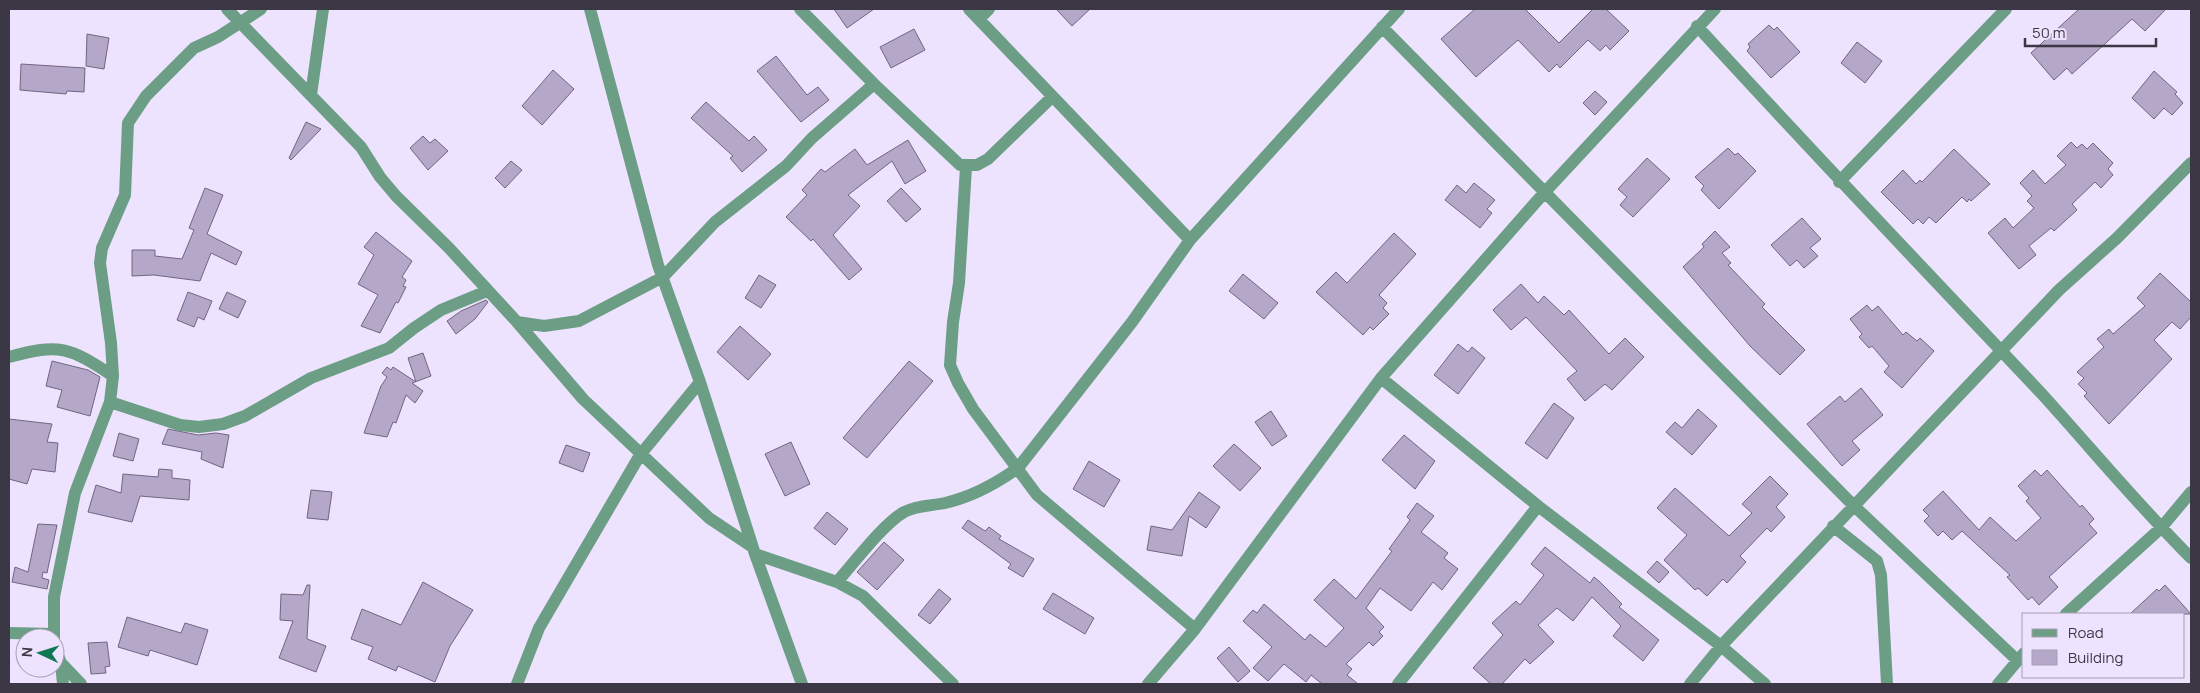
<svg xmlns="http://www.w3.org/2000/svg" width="2200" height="693" font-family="Manrope,sans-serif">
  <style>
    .building { fill: #b5a7c7; stroke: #726582 }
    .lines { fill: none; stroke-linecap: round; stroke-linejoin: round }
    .minor { stroke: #6c9e85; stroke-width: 12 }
  </style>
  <rect width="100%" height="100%" fill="#eee3fe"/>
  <path class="building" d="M 834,9 L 874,9 L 847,28 Z
    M 1056,9 L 1090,9 L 1072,26 Z
    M 1475,9 L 1525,9 L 1559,43 L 1593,9 L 1606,9 L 1629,31 L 1610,50 L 1606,45 L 1600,51 L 1588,40 L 1560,68 L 1557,64 L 1549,72 L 1518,40 L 1476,77 L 1441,39 Z
    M 2079,9 L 2166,9 L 2145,31 L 2132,19 L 2072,74 L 2067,68 L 2054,80 L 2031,53 Z
    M 1769,25 L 1774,30 L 1777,27 L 1800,52 L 1771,78 L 1747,51 L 1750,47 L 1748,44 Z
    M 914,29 L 925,50 L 891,68 L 880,47 Z
    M 87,34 L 109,38 L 104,69 L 86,66 Z
    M 1857,42 L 1882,61 L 1865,83 L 1841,63 Z
    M 776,56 L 807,95 L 818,87 L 829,100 L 801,122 L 757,71 Z
    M 21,64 L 85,68 L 84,92 L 67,91 L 66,94 L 20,90 Z
    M 553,70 L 574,89 L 542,125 L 522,106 Z
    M 2154,71 L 2177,92 L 2175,94 L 2183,103 L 2172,115 L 2164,108 L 2154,119 L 2132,98 Z
    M 1595,91 L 1607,102 L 1595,115 L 1583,103 Z
    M 706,102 L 749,141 L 754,136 L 767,150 L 742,172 L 730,158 L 733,156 L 691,118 Z
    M 306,122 L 321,129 L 291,160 L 289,158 Z
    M 423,136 L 430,143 L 435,139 L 448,151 L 428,170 L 410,148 Z
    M 908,140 L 926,171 L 905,184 L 892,161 L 848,195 L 860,206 L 833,235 L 862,269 L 849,280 L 813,239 L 811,241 L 786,217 L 807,195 L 802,190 L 821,169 L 825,172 L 855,149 L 867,165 Z
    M 2071,142 L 2077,148 L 2082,144 L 2087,149 L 2093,143 L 2113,163 L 2108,169 L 2113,175 L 2101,188 L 2095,182 L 2072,204 L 2077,210 L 2054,231 L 2051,228 L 2029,246 L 2036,255 L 2019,269 L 1988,233 L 2005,218 L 2013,228 L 2034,208 L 2027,201 L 2032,196 L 2020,183 L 2033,170 L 2045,184 L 2066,165 L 2057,156 Z
    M 1728,148 L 1735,155 L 1738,153 L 1756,171 L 1719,209 L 1701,190 L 1704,186 L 1695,177 Z
    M 1954,149 L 1990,184 L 1971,201 L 1969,199 L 1967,202 L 1962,197 L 1936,223 L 1929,217 L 1923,224 L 1918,219 L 1913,224 L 1881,192 L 1903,170 L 1916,184 L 1920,180 L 1922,182 Z
    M 1647,158 L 1670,179 L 1633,217 L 1620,205 L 1627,197 L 1618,189 Z
    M 511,161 L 522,170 L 505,188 L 495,178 Z
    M 1474,183 L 1495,200 L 1487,209 L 1492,213 L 1480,228 L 1445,200 L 1457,185 L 1466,193 Z
    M 205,188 L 223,195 L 207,234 L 242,252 L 236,265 L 211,253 L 200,281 L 154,275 L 132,276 L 132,250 L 155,250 L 155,256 L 182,259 L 194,230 L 189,228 Z
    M 901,188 L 921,209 L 906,222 L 887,201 Z
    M 1802,218 L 1821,239 L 1810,248 L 1818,256 L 1804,268 L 1797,260 L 1790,266 L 1771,245 Z
    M 1715,231 L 1730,247 L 1722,253 L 1731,263 L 1728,265 L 1765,304 L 1762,307 L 1805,350 L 1780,375 L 1750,346 L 1683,267 L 1704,247 L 1702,244 Z
    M 376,232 L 412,261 L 402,277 L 406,280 L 403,286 L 406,287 L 398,303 L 396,302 L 380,333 L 361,326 L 378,295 L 358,284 L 374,255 L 364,247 Z
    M 1394,233 L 1416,254 L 1379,295 L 1387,303 L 1383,308 L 1389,314 L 1373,330 L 1370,327 L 1363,335 L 1316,292 L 1336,272 L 1347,283 Z
    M 2160,273 L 2191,302 L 2191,317 L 2180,329 L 2172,322 L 2154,340 L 2172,359 L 2109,424 L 2084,396 L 2087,393 L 2078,384 L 2084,378 L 2077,372 L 2104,347 L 2097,339 L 2109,329 L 2113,334 L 2145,306 L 2137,298 Z
    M 1243,274 L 1278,303 L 1264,319 L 1229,291 Z
    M 759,275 L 776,285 L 761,308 L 745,298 Z
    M 1521,284 L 1538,303 L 1544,296 L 1564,315 L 1569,310 L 1609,354 L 1625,338 L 1644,357 L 1612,390 L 1605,384 L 1585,401 L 1567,379 L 1577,371 L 1526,317 L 1511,330 L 1493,310 Z
    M 188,292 L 212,301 L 204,320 L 198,317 L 194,327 L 177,320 Z
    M 227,292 L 246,301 L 238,318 L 219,309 Z
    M 486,300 L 488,302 L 475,319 L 456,334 L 447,321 L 461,311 Z
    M 1867,305 L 1872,311 L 1878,306 L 1903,335 L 1906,332 L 1917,341 L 1920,338 L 1934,351 L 1902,388 L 1884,372 L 1889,366 L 1872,346 L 1869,348 L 1859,337 L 1862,334 L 1850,319 Z
    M 740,326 L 771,354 L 748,380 L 717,352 Z
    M 1458,344 L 1468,352 L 1472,347 L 1485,358 L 1458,394 L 1434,375 Z
    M 423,353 L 431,376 L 412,383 L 423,391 L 415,403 L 406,395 L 396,423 L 393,422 L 387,437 L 364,433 L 381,386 L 387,377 L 382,373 L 387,367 L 391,370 L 393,367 L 416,382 L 408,358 Z
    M 52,361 L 88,370 L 100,377 L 90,416 L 57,407 L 62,390 L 46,386 Z
    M 909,361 L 933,381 L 867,458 L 843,438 Z
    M 1861,388 L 1883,415 L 1852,441 L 1860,450 L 1842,466 L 1807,424 L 1840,396 L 1845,402 Z
    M 1554,403 L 1574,418 L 1547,459 L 1525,443 Z
    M 1698,409 L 1717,426 L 1692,455 L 1666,432 L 1675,422 L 1682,428 Z
    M 1271,411 L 1287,436 L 1272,446 L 1255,422 Z
    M 9,419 L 52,424 L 47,442 L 58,443 L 55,472 L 32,469 L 27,484 L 9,479 Z
    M 168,429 L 198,435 L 216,433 L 229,435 L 223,468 L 201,459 L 202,452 L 162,444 Z
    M 119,433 L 139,439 L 133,461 L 113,456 Z
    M 1404,435 L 1435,461 L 1415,489 L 1382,460 Z
    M 791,442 L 810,484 L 785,496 L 765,454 Z
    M 1234,444 L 1261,468 L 1240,491 L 1213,466 Z
    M 566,445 L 590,453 L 583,472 L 559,463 Z
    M 1089,461 L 1120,480 L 1104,507 L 1073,489 Z
    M 159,469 L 172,470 L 172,478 L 190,480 L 189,500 L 140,496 L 132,522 L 88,512 L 96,485 L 121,493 L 123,474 L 158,477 Z
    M 2035,470 L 2041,476 L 2047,470 L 2080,507 L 2082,505 L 2094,519 L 2089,524 L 2097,533 L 2049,577 L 2058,587 L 2039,605 L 2032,597 L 2028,600 L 2007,577 L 2010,575 L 1962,531 L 1952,540 L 1943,531 L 1938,536 L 1924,521 L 1929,516 L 1923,510 L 1943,491 L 1979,530 L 1990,517 L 2016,541 L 2041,518 L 2026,501 L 2029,498 L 2018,486 Z
    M 1770,476 L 1788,494 L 1776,507 L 1785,517 L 1771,532 L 1767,528 L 1740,556 L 1746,562 L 1727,583 L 1723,579 L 1707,596 L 1698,588 L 1695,590 L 1664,560 L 1687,535 L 1657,508 L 1675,488 L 1729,536 L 1752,513 L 1742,504 Z
    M 311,490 L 332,492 L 328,520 L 307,518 Z
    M 1199,492 L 1220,507 L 1206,528 L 1189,516 L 1182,556 L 1147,550 L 1151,526 L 1172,530 Z
    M 1417,503 L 1434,516 L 1421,532 L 1448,553 L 1444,558 L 1458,569 L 1442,590 L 1433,582 L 1411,611 L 1380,588 L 1366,608 L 1384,627 L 1379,632 L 1383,636 L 1373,646 L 1369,642 L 1346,664 L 1352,669 L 1347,675 L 1358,684 L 1322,684 L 1311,675 L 1306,682 L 1284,664 L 1268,681 L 1253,668 L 1272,647 L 1243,621 L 1253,610 L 1257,613 L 1264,604 L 1305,640 L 1310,634 L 1326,647 L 1344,628 L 1314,600 L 1334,579 L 1356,599 L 1392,551 L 1389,549 L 1410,520 L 1407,517 Z
    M 827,512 L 848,529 L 835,545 L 814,528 Z
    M 968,520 L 985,531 L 989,527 L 1001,536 L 999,539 L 1034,559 L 1023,577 L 1008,568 L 1011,564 L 962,528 Z
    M 38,524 L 57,525 L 47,573 L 43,572 L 42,578 L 49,580 L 47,589 L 12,582 L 15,567 L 28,572 Z
    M 884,542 L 904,560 L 877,590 L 857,572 Z
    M 1545,547 L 1590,583 L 1594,577 L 1600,582 L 1622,604 L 1619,607 L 1659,640 L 1643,661 L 1613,636 L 1621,626 L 1592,597 L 1573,621 L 1557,608 L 1538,625 L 1554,642 L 1530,664 L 1525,659 L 1502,684 L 1491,684 L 1473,668 L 1503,635 L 1492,623 L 1516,601 L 1520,605 L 1544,575 L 1531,564 Z
    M 1657,561 L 1669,572 L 1659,583 L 1647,572 Z
    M 423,582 L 473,610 L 450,646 L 435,682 L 398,666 L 396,671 L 368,659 L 373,647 L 351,639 L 362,609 L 401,625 Z
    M 307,585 L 310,585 L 307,639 L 326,646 L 316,672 L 279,658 L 293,621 L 280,620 L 281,594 L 303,595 Z
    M 2165,585 L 2191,614 L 2130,614 L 2157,589 L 2159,591 Z
    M 939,589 L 951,599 L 930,624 L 918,615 Z
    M 1053,593 L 1094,618 L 1085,634 L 1043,609 Z
    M 127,617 L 181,633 L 185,623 L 208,630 L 197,665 L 150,650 L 148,656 L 118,647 Z
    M 107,642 L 110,666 L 105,667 L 106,673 L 91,674 L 88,643 Z
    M 1229,647 L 1250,671 L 1238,682 L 1217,658 Z"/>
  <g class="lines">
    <path class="minor" d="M 227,9 L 361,147 L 380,177 L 396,196 L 449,248 L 517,322 L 583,399 L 709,518 L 751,546
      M 590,9 L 658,265 L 700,382 L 755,554 L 837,582 L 863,596 L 953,684
      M 800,9 L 874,84 L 960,165 L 977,165 L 988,159 L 1052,97
      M 969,9 L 1190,240
      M 979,19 L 989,9
      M 1697,26 C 1810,150 1926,271 2041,393 C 2091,448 2138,505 2191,558
      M 1382,27 L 1853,505 L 2017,660
      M 311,95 L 323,9
      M 966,167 L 959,283 L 953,322 L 950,365 L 958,383 L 973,409 L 1037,495 L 1195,629
      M 1839,182 L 2006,9
      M 517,322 L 544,326 L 579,321 L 663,277 L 715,222 L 786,166 L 812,138 L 874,84
      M 9,357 C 60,343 69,347 113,376
      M 1381,378 L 1538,506 L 1721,646 L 1765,684
      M 110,402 L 180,425 L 199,427 L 223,424 L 245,416 L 311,378 L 389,348 L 414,328 L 441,310 L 487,291
      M 1833,526 L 1877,561 L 1881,575 L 1887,684
      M 755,554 L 802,684
      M 837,582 C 854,563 883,524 904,512 C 918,505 931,506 945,503 C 972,497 997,483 1018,468 L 1132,322 L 1190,240 L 1399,9
      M 2066,614 L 2161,528 L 2191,492
      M 9,633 L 54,634
      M 54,638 L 54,597 L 75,493 L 110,402 L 113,376 L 111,343 L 100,263 L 102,248 L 125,195 L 128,123 L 146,96 L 194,48 L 218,37 L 261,9
      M 55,648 L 61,663 L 81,684
      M 61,663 L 63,684
      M 517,684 L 539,628 L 640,455 L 700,382
      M 1148,684 L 1195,629 L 1381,378 L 1544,193 L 1715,9
      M 1398,684 L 1538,506
      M 1690,684 L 1721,646 L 2059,290 L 2117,238 L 2191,163
      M 1998,684 L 2024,653"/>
  </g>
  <rect width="2200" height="693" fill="none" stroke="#3c3744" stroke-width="20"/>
  <rect x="2022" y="613" width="162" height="65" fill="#eee3fe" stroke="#a79eb4"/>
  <rect x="2032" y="629" width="25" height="8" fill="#6c9e85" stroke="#a79eb4"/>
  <text x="2068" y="638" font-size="15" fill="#3c3744">Road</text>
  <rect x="2032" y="650" width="25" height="15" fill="#b5a7c7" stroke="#a79eb4"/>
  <text x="2068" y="663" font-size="15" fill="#3c3744">Building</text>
  <g transform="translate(40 653) rotate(274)"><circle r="24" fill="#eee3fe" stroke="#a79eb4"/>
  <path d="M0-4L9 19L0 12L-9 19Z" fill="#0f7852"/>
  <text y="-8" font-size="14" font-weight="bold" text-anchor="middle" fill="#3c3744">N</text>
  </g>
  <path d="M2025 38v8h131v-8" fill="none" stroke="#3c3744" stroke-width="2.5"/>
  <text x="2032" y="38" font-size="15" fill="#3c3744" stroke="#eee3fe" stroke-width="4" paint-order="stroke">50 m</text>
</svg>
